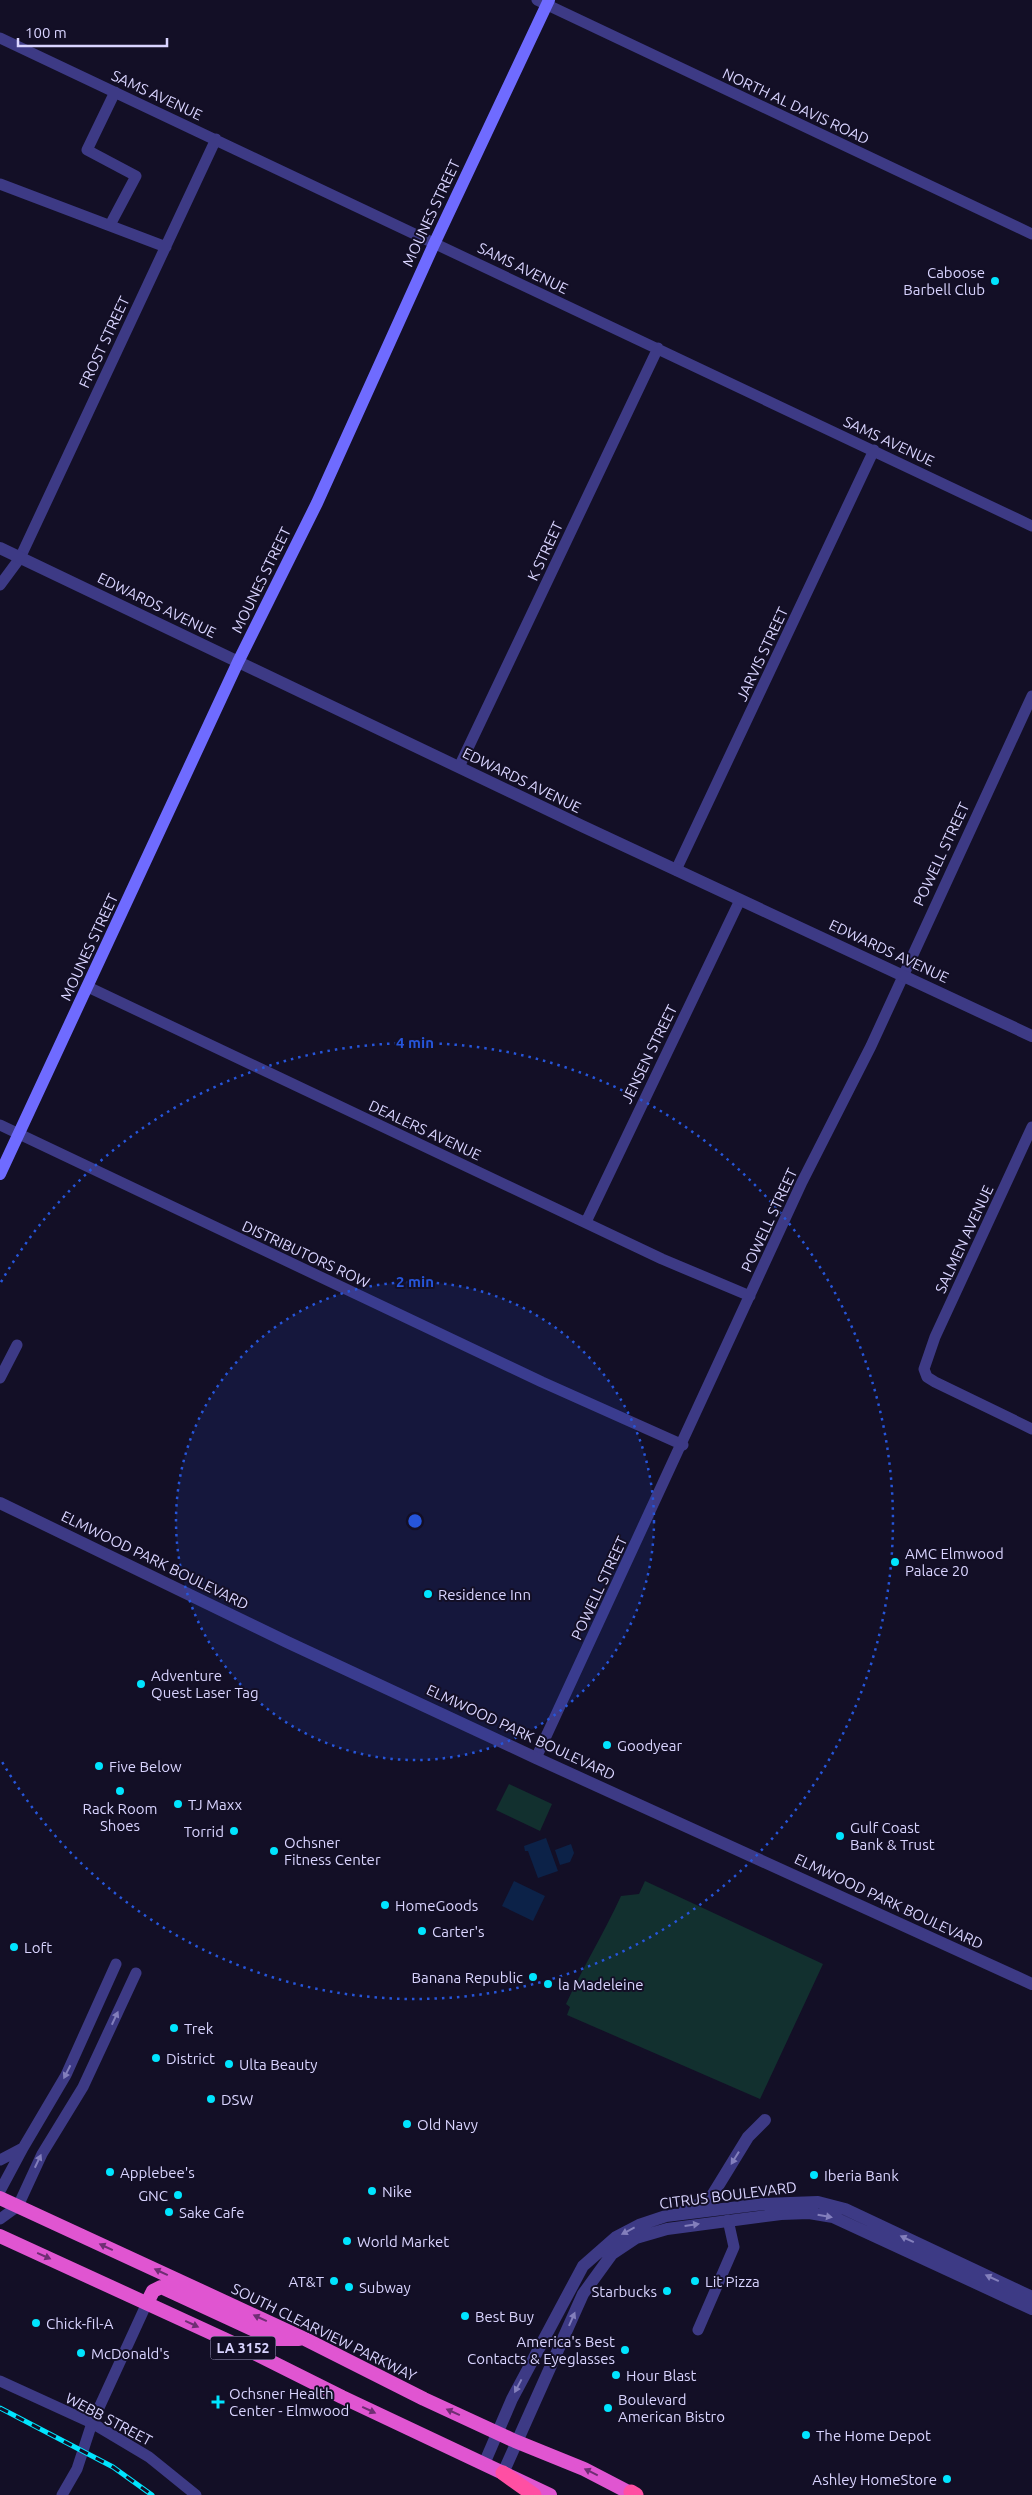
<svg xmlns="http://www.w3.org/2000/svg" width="1032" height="2495" font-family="Ubuntu,sans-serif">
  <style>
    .green { fill: #12302f }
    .water { fill: #0c2248 }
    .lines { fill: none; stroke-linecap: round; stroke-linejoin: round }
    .minor { stroke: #3d3a85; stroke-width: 11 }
    .tertiary { stroke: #3d3a85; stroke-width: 12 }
    .secondary { stroke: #6f6bff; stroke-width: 12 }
    .trunk { stroke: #e055d1; stroke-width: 14 }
    .motorway { stroke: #ff4fa3; stroke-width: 15 }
    .rail-casing { stroke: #00e5ff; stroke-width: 5 }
    .rail { stroke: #130f26; stroke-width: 3; stroke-dasharray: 9; stroke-linecap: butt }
    .oneway { fill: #837fbc }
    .oneway2 { fill: #6f2e73 }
    .ring { fill: none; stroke: #2655da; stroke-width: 2.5; stroke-dasharray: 2.5 5 }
    .poi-dot { fill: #00e5ff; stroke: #130f26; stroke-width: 2 }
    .labels { text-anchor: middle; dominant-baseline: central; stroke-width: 4; stroke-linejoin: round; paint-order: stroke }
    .shield { fill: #130f26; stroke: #9e99be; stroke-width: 1 }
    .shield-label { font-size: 14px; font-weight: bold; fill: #d9d4ff }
    .street-label { font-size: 15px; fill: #d9d4ff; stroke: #130f26 }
    .poi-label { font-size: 15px; fill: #d9d4ff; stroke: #130f26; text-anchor: start }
    .centre { fill: #2655da; stroke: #130f26; stroke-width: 2.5 }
    .ring-label { font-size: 15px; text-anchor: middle; font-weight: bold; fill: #2655da; stroke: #130f26; stroke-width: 4; stroke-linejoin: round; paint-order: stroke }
  </style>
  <rect width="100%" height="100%" fill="#130f26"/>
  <path class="green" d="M 509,1784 L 552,1804 L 540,1831 L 496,1810 Z
    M 645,1881 L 823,1964 L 760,2099 L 567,2015 L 570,2007 L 566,2004 C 583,1967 604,1933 621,1896 L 639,1894 Z"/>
  <path class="water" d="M 546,1838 L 558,1871 L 538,1878 L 528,1851 L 525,1851 L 524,1846 Z
    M 571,1844 L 574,1853 L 570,1862 L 560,1865 L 555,1850 Z
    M 514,1881 L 545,1896 L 533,1921 L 502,1906 Z"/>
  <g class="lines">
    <path class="minor" d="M 537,0 L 1032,234
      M 0,38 L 1032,526
      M 0,184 L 166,247
      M 110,225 L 136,176 L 87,150 L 115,92
      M 0,585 L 20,558 L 216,139
      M 459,767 L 658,348
      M 676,870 L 874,450
      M 88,987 L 662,1259 L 750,1296
      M 0,1125 L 542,1382 L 683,1445
      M 1032,1127 L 935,1337 L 924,1369 L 927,1377 L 935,1382 L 1032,1429
      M 586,1222 L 740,900
      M 0,1378 L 17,1345
      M 536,1758 L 802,1182 L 871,1046 L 1032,696
      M 0,2160 L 23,2148 L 66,2075 L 116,1964
      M 0,2191 L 23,2148
      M 0,2219 L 18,2206 L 42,2154 L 83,2087 L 136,1973
      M 698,2330 L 734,2247 L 728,2220
      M 0,2381 L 92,2423 L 149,2457 L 196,2495
      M 62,2495 L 77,2469 L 92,2423 L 147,2303"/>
    <path class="tertiary" d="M 0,548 L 582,826 L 1032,1036
      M 0,1503 L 287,1642 L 536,1758 L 1032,1984
      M 684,2211 L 710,2199 L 748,2137 L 765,2120
      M 484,2464 L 512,2399 L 583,2266 L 616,2237 L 639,2225 L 666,2216 L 763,2204 L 818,2202 L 845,2209 L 1032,2297
      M 503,2473 L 583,2294 L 612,2254 L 636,2238 L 667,2229 L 781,2214 L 809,2213 L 833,2217 L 1032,2309"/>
    <path class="secondary" d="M 0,1174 L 238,662 L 317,503 L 435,242 L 549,0"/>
    <path class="trunk" d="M 0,2198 L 305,2339 L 424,2399 L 515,2441 L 584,2469 L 634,2495
      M 0,2236 L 246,2349 L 342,2397 L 550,2495
      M 147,2303 L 153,2291 L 161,2287 L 274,2339 L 299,2339"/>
    <path class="motorway" d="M 503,2473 L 534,2495
      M 631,2492 L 636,2495"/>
    <g class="rail-casing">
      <path id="rail" d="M 0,2408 L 113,2467 L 152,2495"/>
    </g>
    <use href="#rail" class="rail"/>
  </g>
  <defs><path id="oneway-solid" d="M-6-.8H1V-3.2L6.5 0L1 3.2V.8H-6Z" transform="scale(1.25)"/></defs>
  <g class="oneway">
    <use href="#oneway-solid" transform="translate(115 2018) rotate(-65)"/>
    <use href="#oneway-solid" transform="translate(67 2072) rotate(117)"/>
    <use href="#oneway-solid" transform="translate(735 2158) rotate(122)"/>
    <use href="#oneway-solid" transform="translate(38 2161) rotate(-65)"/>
    <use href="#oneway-solid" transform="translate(825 2216) rotate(10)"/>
    <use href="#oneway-solid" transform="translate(692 2225) rotate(-8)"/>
    <use href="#oneway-solid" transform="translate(628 2231) rotate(152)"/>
    <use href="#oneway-solid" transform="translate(907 2239) rotate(-155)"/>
    <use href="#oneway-solid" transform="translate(992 2278) rotate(-155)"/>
    <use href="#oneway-solid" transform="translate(572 2319) rotate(-66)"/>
    <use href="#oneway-solid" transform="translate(518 2386) rotate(118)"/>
  </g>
  <g class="oneway2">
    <use href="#oneway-solid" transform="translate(106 2247) rotate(-155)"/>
    <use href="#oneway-solid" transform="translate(44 2256) rotate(24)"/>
    <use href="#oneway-solid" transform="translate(161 2272) rotate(-155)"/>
    <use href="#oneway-solid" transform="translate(260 2318) rotate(-155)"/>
    <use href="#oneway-solid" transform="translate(192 2324) rotate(25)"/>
    <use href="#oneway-solid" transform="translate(369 2410) rotate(25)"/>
    <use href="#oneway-solid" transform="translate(453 2412) rotate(-156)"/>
    <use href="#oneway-solid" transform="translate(591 2472) rotate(-154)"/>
  </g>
  <circle cx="415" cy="1521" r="239" fill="#2655da" fill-opacity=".12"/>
  <g class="ring">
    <circle cx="415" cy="1521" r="239"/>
    <path d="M1 1282A478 478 0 1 1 1 1760"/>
  </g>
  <g class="poi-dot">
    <circle cx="995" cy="281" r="5"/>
    <circle cx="895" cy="1562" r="5"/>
    <circle cx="428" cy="1594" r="5"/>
    <circle cx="141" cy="1684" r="5"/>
    <circle cx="607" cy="1745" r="5"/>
    <circle cx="99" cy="1766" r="5"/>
    <circle cx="120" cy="1791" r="5"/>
    <circle cx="178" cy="1804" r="5"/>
    <circle cx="234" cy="1831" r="5"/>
    <circle cx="840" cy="1836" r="5"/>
    <circle cx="274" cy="1851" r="5"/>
    <circle cx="385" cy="1905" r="5"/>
    <circle cx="422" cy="1931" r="5"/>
    <circle cx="14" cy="1947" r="5"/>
    <circle cx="533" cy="1977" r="5"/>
    <circle cx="548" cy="1984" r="5"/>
    <circle cx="174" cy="2028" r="5"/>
    <circle cx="156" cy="2058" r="5"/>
    <circle cx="229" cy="2064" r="5"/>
    <circle cx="211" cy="2099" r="5"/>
    <circle cx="407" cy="2124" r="5"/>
    <circle cx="110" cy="2172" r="5"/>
    <circle cx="814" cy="2175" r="5"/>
    <circle cx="372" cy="2191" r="5"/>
    <circle cx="178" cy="2195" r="5"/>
    <circle cx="169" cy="2212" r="5"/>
    <circle cx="347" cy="2241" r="5"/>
    <circle cx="334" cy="2281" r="5"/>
    <circle cx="695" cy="2281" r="5"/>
    <circle cx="349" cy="2287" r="5"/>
    <circle cx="667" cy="2291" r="5"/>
    <circle cx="465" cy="2316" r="5"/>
    <circle cx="36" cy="2323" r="5"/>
    <circle cx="625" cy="2350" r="5"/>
    <circle cx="81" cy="2353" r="5"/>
    <circle cx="616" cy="2375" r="5"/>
    <path d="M215.5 2394.5h5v5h5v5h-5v5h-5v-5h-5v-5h5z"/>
    <circle cx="608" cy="2408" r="5"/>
    <circle cx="806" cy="2435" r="5"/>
    <circle cx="947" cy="2479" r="5"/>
  </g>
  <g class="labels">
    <rect class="shield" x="210.5" y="2336.5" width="65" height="23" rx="4"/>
    <g class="shield-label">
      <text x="243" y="2348">LA 3152</text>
    </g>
    <g class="street-label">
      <text transform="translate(157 95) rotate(25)">SAMS AVENUE</text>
      <text transform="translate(796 106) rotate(25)">NORTH AL DAVIS ROAD</text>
      <text transform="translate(431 213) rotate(-65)">MOUNES STREET</text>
      <text transform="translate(523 268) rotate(26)">SAMS AVENUE</text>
      <text transform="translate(104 342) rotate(-65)">FROST STREET</text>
      <text transform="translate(889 441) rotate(25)">SAMS AVENUE</text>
      <text transform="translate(545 551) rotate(-65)">K STREET</text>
      <text transform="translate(261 580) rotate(-64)">MOUNES STREET</text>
      <text transform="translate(157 605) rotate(26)">EDWARDS AVENUE</text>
      <text transform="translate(762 654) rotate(-65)">JARVIS STREET</text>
      <text transform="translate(522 780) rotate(26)">EDWARDS AVENUE</text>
      <text transform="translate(941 854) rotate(-65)">POWELL STREET</text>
      <text transform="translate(89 947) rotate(-65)">MOUNES STREET</text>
      <text transform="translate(889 951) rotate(25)">EDWARDS AVENUE</text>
      <text transform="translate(649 1054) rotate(-64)">JENSEN STREET</text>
      <text transform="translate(425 1130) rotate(25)">DEALERS AVENUE</text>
      <text transform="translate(769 1220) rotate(-65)">POWELL STREET</text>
      <text transform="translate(964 1239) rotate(-65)">SALMEN AVENUE</text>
      <text transform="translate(306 1254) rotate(25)">DISTRIBUTORS ROW</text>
      <text transform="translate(155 1560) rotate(26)">ELMWOOD PARK BOULEVARD</text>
      <text transform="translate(599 1588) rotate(-65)">POWELL STREET</text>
      <text transform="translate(521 1732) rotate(25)">ELMWOOD PARK BOULEVARD</text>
      <text transform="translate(889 1901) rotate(25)">ELMWOOD PARK BOULEVARD</text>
      <text transform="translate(728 2195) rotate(-7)">CITRUS BOULEVARD</text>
      <text transform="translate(324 2332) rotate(26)">SOUTH CLEARVIEW PARKWAY</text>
      <text transform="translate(109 2419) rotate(28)">WEBB STREET</text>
    </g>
    <g class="poi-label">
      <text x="985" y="272" text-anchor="end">Caboose<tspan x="985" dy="17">Barbell Club</tspan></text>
      <text x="905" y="1553">AMC Elmwood<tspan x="905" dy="17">Palace 20</tspan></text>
      <text x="438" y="1594">Residence Inn</text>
      <text x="151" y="1675">Adventure<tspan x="151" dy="17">Quest Laser Tag</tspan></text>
      <text x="617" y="1745">Goodyear</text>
      <text x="109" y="1766">Five Below</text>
      <text x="188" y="1804">TJ Maxx</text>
      <text x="120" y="1808" text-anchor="middle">Rack Room<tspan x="120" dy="17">Shoes</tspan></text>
      <text x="850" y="1827">Gulf Coast<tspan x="850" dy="17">Bank &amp; Trust</tspan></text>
      <text x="224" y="1831" text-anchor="end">Torrid</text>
      <text x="284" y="1842">Ochsner<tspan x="284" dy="17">Fitness Center</tspan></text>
      <text x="395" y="1905">HomeGoods</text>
      <text x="432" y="1931">Carter's</text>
      <text x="24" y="1947">Loft</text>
      <text x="523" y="1977" text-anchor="end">Banana Republic</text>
      <text x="558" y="1984">la Madeleine</text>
      <text x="184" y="2028">Trek</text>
      <text x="166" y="2058">District</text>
      <text x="239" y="2064">Ulta Beauty</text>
      <text x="221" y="2099">DSW</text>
      <text x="417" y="2124">Old Navy</text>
      <text x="120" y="2172">Applebee's</text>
      <text x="824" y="2175">Iberia Bank</text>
      <text x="382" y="2191">Nike</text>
      <text x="168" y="2195" text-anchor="end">GNC</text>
      <text x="179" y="2212">Sake Cafe</text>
      <text x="357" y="2241">World Market</text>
      <text x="324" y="2281" text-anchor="end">AT&amp;T</text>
      <text x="705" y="2281">Lit Pizza</text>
      <text x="359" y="2287">Subway</text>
      <text x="657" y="2291" text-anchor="end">Starbucks</text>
      <text x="475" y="2316">Best Buy</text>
      <text x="46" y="2323">Chick-fil-A</text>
      <text x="615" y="2341" text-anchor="end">America's Best<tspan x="615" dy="17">Contacts &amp; Eyeglasses</tspan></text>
      <text x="91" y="2353">McDonald's</text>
      <text x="626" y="2375">Hour Blast</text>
      <text x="229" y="2393">Ochsner Health<tspan x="229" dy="17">Center - Elmwood</tspan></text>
      <text x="618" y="2399">Boulevard<tspan x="618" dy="17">American Bistro</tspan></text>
      <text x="816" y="2435">The Home Depot</text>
      <text x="937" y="2479" text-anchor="end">Ashley HomeStore</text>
    </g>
  </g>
  <circle cx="415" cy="1521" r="8" class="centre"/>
  <g class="ring-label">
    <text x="415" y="1048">4 min</text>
    <text x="415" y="1287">2 min</text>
  </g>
  <path d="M18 38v8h149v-8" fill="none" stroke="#d9d4ff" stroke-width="2.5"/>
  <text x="25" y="38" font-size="15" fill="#d9d4ff" stroke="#130f26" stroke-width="4" paint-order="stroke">100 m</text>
</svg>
